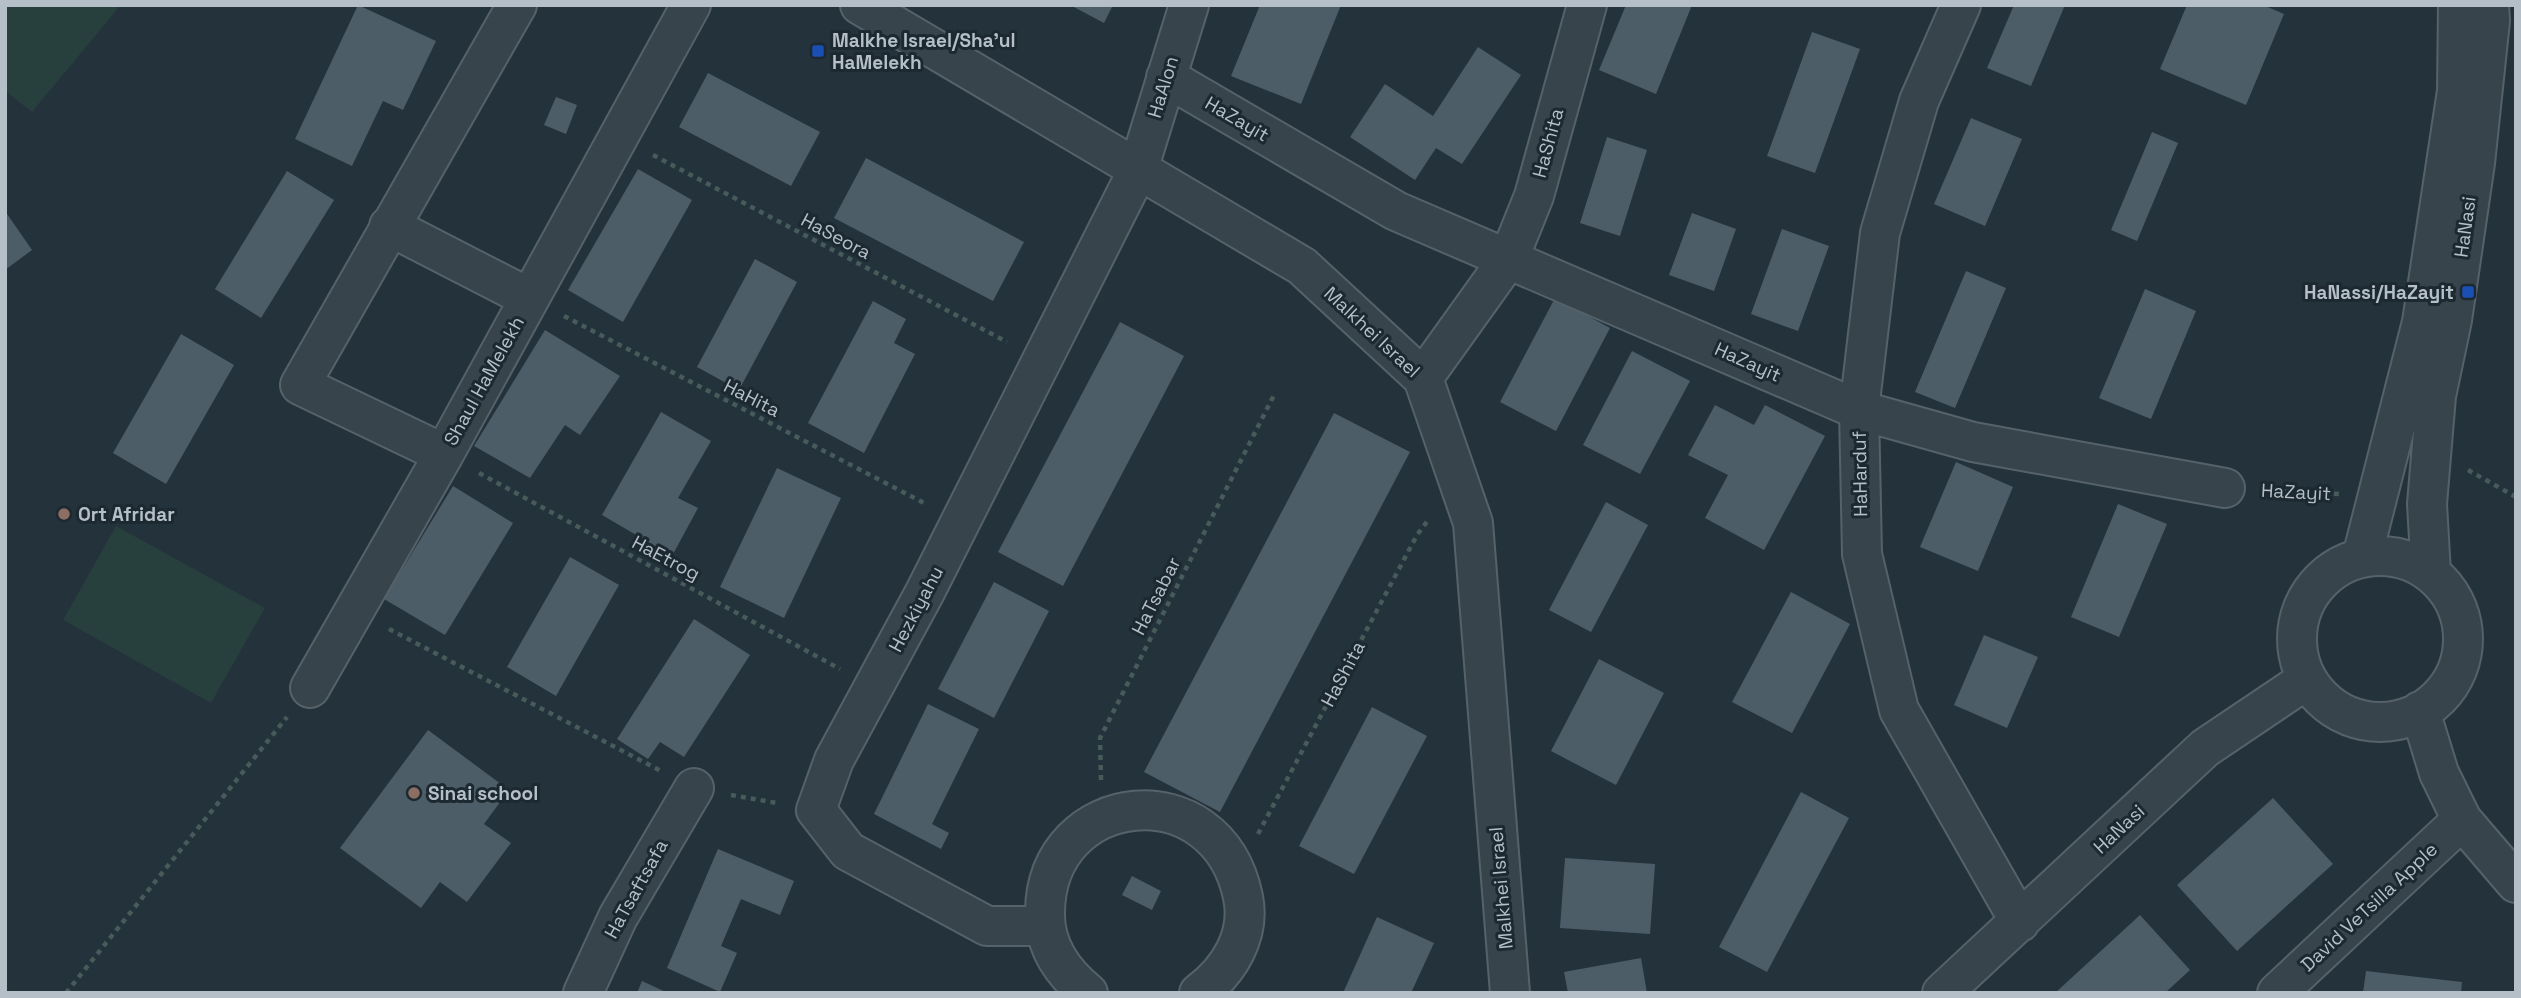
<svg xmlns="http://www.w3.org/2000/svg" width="2521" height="998" font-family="'Space Grotesk',sans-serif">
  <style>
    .green { fill: #273f3d }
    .building { fill: #4d5d67 }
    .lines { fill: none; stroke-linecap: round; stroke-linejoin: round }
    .minor-casing { stroke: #56626a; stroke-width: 42 }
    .path { stroke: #465b5a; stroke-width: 4.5; stroke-dasharray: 5 5; stroke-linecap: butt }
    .minor { stroke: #38444c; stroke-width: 38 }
    .transit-dot { fill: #1a4fb4; stroke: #1d2931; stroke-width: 2.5 }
    .education-dot { fill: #8d6e63; stroke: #1d2931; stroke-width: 2.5 }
    .labels { text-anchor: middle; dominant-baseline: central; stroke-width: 6; stroke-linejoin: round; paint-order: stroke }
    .poi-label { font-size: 19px; font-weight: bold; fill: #b4bfc7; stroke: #1d2931; text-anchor: start }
    .street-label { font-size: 19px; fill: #b4bfc7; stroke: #1d2931 }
  </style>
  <rect width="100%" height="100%" fill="#24323c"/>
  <path class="green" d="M 5,5 L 121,5 L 32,112 L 5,91 Z
    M 116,526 L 265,608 L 211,703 L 63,620 Z"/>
  <path class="building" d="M 358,5 L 436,41 L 403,110 L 383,101 L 352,166 L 295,139 Z
    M 1070,5 L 1113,5 L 1104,23 Z
    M 1260,5 L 1341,5 L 1301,104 L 1231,76 Z
    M 1626,5 L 1692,5 L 1656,94 L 1599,70 Z
    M 2014,5 L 2065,5 L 2031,86 L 1987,68 Z
    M 2187,5 L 2263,5 L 2284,14 L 2246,105 L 2160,69 Z
    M 1812,32 L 1860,49 L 1815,173 L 1767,156 Z
    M 1478,47 L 1521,75 L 1462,164 L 1436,148 L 1415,180 L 1350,137 L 1385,84 L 1433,116 Z
    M 708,73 L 820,132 L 791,186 L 679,127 Z
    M 556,97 L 577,105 L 566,134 L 544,125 Z
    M 1971,118 L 2022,139 L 1985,226 L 1934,204 Z
    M 2152,132 L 2178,143 L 2137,241 L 2111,230 Z
    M 1607,137 L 1647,150 L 1620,236 L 1580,223 Z
    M 866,158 L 1024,242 L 993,301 L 834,218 Z
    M 638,169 L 692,200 L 623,322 L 568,290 Z
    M 287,171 L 334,200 L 261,318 L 215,289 Z
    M 5,211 L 32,250 L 5,270 Z
    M 1692,213 L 1736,229 L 1714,291 L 1669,275 Z
    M 1782,229 L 1829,246 L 1798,331 L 1751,314 Z
    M 755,259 L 797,282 L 739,390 L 697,367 Z
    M 1966,271 L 2006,288 L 1955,408 L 1915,392 Z
    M 2145,289 L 2196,311 L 2151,419 L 2099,398 Z
    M 1555,298 L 1610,328 L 1556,431 L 1500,402 Z
    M 873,301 L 906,319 L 894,343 L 915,354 L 864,453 L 808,423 Z
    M 1120,322 L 1184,356 L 1063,586 L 998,552 Z
    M 545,330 L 620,376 L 580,435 L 565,425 L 530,478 L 474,446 Z
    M 181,334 L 234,365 L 166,484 L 113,453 Z
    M 1632,351 L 1690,381 L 1640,474 L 1583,445 Z
    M 1715,405 L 1754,425 L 1765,405 L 1825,436 L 1764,550 L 1705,518 L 1728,475 L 1688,455 Z
    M 661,412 L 711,441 L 678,498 L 698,508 L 672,556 L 602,515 Z
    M 1334,413 L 1410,452 L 1220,812 L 1144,772 Z
    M 1956,462 L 2013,487 L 1978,571 L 1920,547 Z
    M 777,468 L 841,498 L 784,618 L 720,587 Z
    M 453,486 L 513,523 L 445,635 L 384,599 Z
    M 1606,502 L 1648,525 L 1591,632 L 1549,610 Z
    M 2118,504 L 2167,524 L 2119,637 L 2071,617 Z
    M 570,557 L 619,585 L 556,696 L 507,667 Z
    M 994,582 L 1049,611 L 994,718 L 938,689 Z
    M 1791,592 L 1850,624 L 1792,733 L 1732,702 Z
    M 694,619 L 750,655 L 684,757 L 660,742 L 648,759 L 617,739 Z
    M 1984,635 L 2038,657 L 2007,728 L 1954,705 Z
    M 1599,659 L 1664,693 L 1616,785 L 1551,751 Z
    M 928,704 L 979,729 L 932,824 L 949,833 L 941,849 L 874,814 Z
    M 1372,707 L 1427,736 L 1354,874 L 1299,846 Z
    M 428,730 L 509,790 L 484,824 L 511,843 L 467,902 L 440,882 L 421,908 L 340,848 Z
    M 1801,792 L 1849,818 L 1767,972 L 1719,947 Z
    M 2273,798 L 2333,864 L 2237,951 L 2177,885 Z
    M 718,849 L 794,881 L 780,915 L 741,899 L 721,946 L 737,953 L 720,992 L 667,968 Z
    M 1565,858 L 1655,864 L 1650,934 L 1560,928 Z
    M 1132,876 L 1161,891 L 1152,910 L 1122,895 Z
    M 2140,915 L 2190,970 L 2165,993 L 2055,993 Z
    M 1377,917 L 1434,943 L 1411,993 L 1343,993 Z
    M 1641,958 L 1647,993 L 1568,993 L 1564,972 Z
    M 2366,971 L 2462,982 L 2461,993 L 2363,993 Z
    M 642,981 L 668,993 L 637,993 Z"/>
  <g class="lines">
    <g class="minor-casing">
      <path id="minor" d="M 517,5 L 300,385 L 444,454 L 691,5
        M 860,5 L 1302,266 L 1423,378 L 1473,523 L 1510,993
        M 1961,5 L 1919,101 L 1880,233 L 1859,410 L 1862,554 L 1899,710 L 2020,922
        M 1166,77 L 1396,211 L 1859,410 L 1973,442 L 2225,488
        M 389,226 L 529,298
        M 1423,378 L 1509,258 L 1534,196 L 1587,5
        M2297 639a83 83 0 1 1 166 0a83 83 0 1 1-166 0Z
        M 2362,557 L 2422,322 L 2457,91 L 2458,5
        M 2431,573 L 2427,504 L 2436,396 L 2452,320 L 2475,163 L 2490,21 L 2489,5
        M 310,688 L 444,454
        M 2420,711 L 2439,773 L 2462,820 L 2516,883
        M 1045,926 L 987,926 L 848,851 L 816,810 L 834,760 L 925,592 L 1138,170 L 1189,5
        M 583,993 L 618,917 L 694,788
        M 1088,993 C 1062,972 1044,946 1045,912 C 1046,789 1217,770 1243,897 C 1251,935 1229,971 1199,993
        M 1942,993 L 2205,748 L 2306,680
        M 2277,993 L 2462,820"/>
    </g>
    <path class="path" d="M 653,155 L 1007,342
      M 564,316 L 926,504
      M 2468,470 L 2516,497
      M 479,473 L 840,669
      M 2264,490 L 2339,494
      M 389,629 L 661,771
      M 1101,780 L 1100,738 L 1274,395
      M 731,795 L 777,803
      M 1258,834 L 1417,535 L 1429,519
      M 66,993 L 287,717"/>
    <use href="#minor" class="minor"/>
  </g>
  <g class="transit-dot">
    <rect x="811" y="44" width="14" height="14" rx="3.5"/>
    <rect x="2461" y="285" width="14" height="14" rx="3.5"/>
  </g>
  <g class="education-dot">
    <circle cx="64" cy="514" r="7"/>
    <circle cx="414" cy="793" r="7"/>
  </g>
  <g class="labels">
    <g class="poi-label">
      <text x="832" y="40">Malkhe Israel/Sha'ul<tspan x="832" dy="22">HaMelekh</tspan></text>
      <text x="2454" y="292" text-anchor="end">HaNassi/HaZayit</text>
      <text x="78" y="514">Ort Afridar</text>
      <text x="428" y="793">Sinai school</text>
    </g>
    <g class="street-label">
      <text transform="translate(1163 87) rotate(-73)">HaAlon</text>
      <text transform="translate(1237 119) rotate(30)">HaZayit</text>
      <text transform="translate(1548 143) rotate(-75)">HaShita</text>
      <text transform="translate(2465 227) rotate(-82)">HaNasi</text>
      <text transform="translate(836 236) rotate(28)">HaSeora</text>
      <text transform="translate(1372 332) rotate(43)">Malkhei Israel</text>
      <text transform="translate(1748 362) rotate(24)">HaZayit</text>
      <text transform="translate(484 381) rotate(-61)">Shaul HaMelekh</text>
      <text transform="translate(752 398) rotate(27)">HaHita</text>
      <text transform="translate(1860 474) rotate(-91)">HaHarduf</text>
      <text transform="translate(2296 492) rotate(3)">HaZayit</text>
      <text transform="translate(666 558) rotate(28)">HaEtrog</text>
      <text transform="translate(1156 596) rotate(-63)">HaTsabar</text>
      <text transform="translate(916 609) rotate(-62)">Hezkiyahu</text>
      <text transform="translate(1343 674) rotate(-62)">HaShita</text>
      <text transform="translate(2119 829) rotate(-43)">HaNasi</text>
      <text transform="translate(1501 888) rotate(-95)">Malkhei Israel</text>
      <text transform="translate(636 889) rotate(-61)">HaTsaftsafa</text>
      <text transform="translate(2369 907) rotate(-43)">David VeTsilla Apple</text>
    </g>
  </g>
  <rect width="2521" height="998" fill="none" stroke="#b4bfc7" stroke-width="14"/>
</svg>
